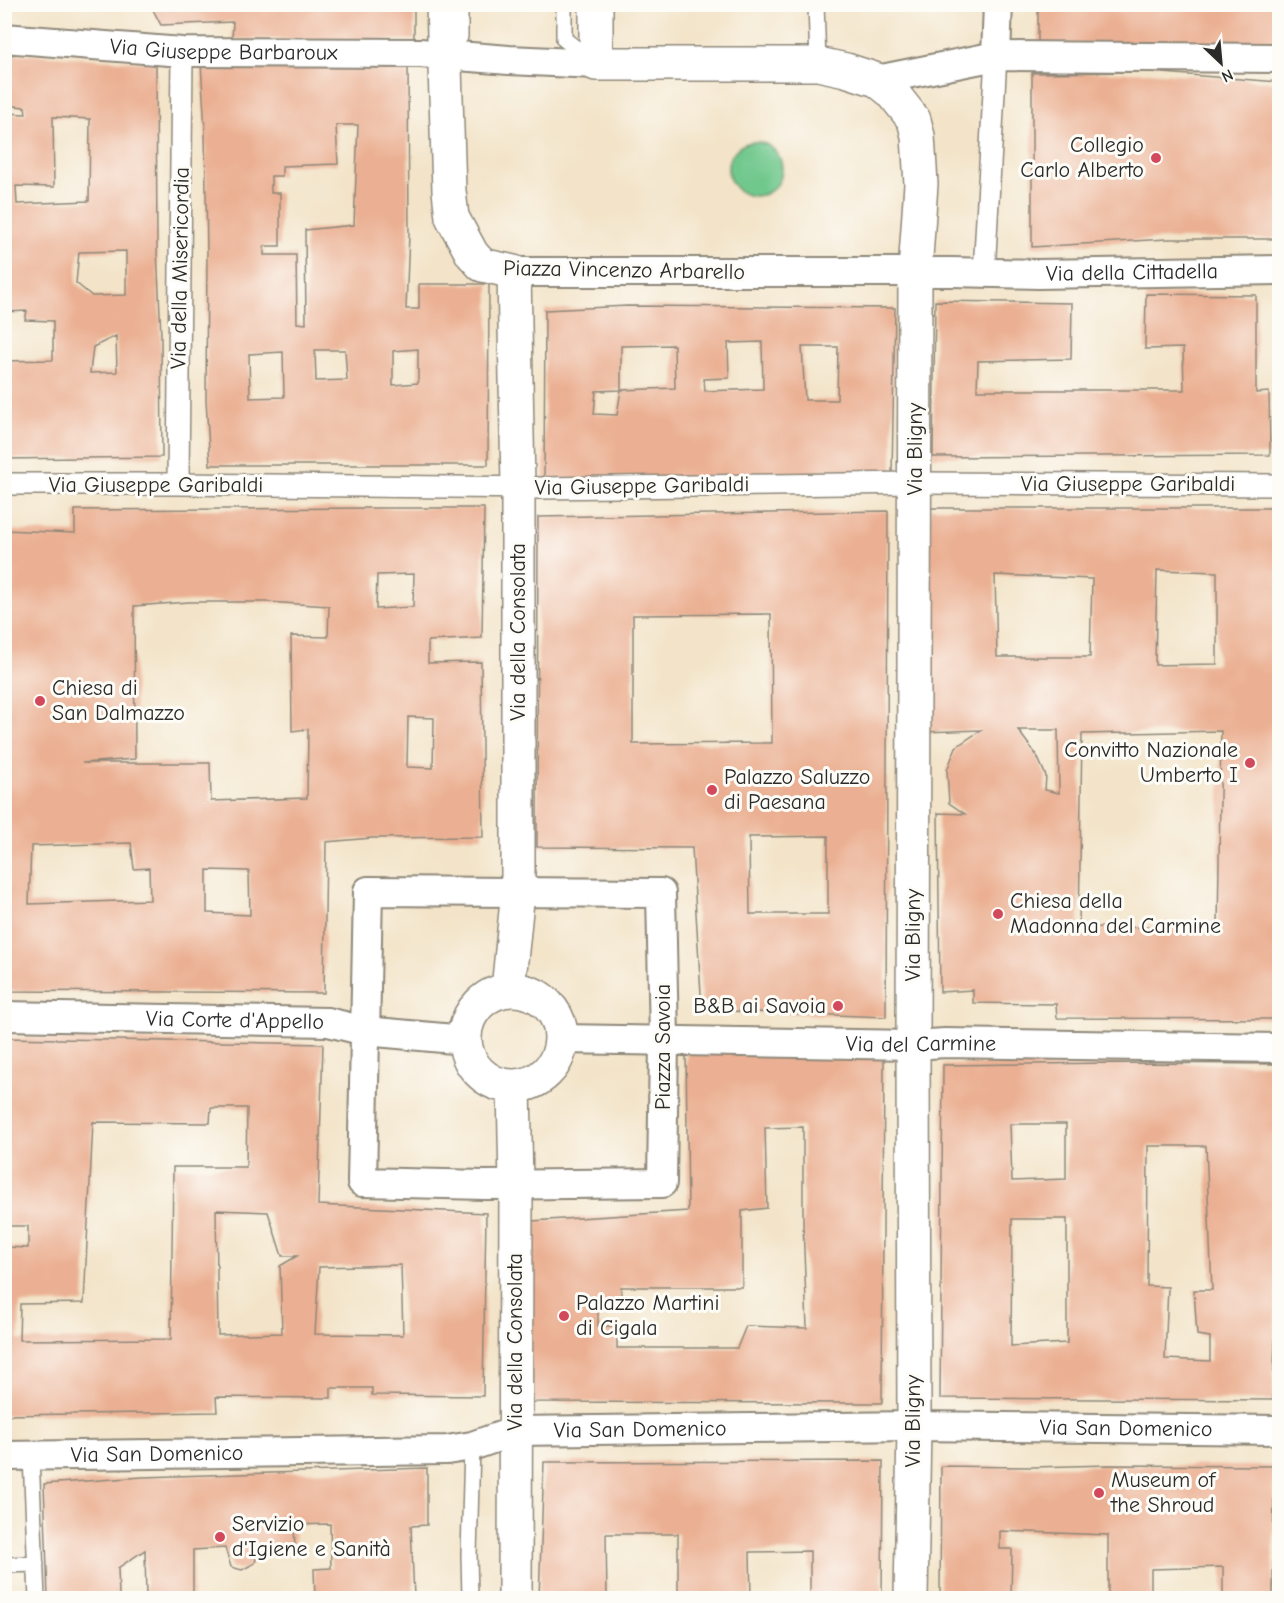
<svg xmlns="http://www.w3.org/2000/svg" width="1284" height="1603" font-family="'Comic Neue',sans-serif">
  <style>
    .green { fill: #71c88d; stroke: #4e7a5c; stroke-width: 1.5 }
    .building { fill: #ebb093; fill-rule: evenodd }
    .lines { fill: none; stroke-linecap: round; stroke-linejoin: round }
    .service-casing { stroke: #8f887a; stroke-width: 18 }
    .pedestrian-casing { stroke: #8f887a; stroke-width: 24 }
    .minor-casing { stroke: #8f887a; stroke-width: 32 }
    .tertiary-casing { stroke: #8f887a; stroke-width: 36 }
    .service { stroke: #fff; stroke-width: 15 }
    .pedestrian { stroke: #fff; stroke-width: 21 }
    .minor { stroke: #fff; stroke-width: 28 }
    .tertiary { stroke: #fff; stroke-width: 33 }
    .poi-dot { fill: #d1495b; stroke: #fdfcf7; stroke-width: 2 }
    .labels { text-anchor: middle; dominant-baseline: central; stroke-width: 6; stroke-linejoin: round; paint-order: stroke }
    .street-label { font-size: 22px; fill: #2b2b2b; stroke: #fdfcf7 }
    .poi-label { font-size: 22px; fill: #2b2b2b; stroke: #fdfcf7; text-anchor: start }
  </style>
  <rect width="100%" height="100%" fill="#fdfcf7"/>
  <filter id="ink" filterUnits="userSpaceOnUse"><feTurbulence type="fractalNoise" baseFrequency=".0167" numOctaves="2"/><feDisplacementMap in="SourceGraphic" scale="12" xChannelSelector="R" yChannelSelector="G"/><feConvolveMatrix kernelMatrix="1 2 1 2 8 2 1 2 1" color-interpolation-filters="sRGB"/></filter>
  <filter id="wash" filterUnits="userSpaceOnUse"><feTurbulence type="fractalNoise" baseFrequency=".008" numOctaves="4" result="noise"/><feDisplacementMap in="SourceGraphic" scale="24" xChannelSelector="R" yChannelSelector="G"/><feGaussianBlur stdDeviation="1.35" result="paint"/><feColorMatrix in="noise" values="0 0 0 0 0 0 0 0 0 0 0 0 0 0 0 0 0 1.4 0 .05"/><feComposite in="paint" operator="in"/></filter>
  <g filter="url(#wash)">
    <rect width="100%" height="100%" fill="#f3e4c9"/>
    <path class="green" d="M728 169a27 27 0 1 1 54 0a27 27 0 1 1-54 0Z"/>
    <g id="blocks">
      <path class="building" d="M 150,4 L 414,4 L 414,40 L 232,39 L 233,22 L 161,25 Z
        M 1038,4 L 1280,4 L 1280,43 L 1038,44 Z
        M 22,54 L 156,63 L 157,250 L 161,335 L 162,457 L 4,459 L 4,361 L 53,360 L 53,321 L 25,320 L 27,311 L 4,312 L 4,113 L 26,114 L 25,107 L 4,105 L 4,55 ZM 53,117 L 90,119 L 89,201 L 17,204 L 16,186 L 54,187 ZM 126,251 L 126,295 L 92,296 L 76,283 L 79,252 ZM 116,336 L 117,372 L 90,373 L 93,347 Z
        M 201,63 L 408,63 L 409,235 L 406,309 L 419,309 L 419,284 L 489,284 L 488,465 L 210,465 L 206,400 L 207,253 L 205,131 ZM 336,125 L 358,125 L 354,225 L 305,230 L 306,324 L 297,323 L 296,255 L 264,255 L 264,246 L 280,246 L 280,193 L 271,193 L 271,176 L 282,176 L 282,166 L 338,164 ZM 418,349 L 418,383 L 393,385 L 393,351 ZM 315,350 L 345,350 L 347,380 L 316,381 ZM 283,352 L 284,397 L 250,398 L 249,354 Z
        M 1150,72 L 1280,82 L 1280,234 L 1271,239 L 1167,239 L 1032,247 L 1032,73 Z
        M 1146,294 L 1256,295 L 1256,393 L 1269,392 L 1270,455 L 933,457 L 935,301 L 1072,303 L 1071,359 L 978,361 L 977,390 L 1184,390 L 1183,348 L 1145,349 Z
        M 628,306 L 895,308 L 892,473 L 544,482 L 545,310 ZM 762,342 L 763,389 L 705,391 L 704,379 L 729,378 L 728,343 ZM 674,345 L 675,388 L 621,390 L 617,415 L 594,414 L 596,391 L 621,390 L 621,346 ZM 802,347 L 838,347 L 837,400 L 805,400 Z
        M 378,508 L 484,508 L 482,638 L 428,641 L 428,663 L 481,662 L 483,837 L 372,838 L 326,842 L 324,993 L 4,991 L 4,530 L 75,533 L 75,510 ZM 414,574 L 413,607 L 376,609 L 377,575 ZM 189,602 L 267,602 L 329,606 L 328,637 L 291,636 L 292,731 L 308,729 L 307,798 L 211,801 L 210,763 L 82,763 L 135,759 L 134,606 ZM 408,717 L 434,718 L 433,768 L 407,767 ZM 131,843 L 134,869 L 149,868 L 150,900 L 29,904 L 31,846 ZM 207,870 L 249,871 L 250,915 L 207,913 Z
        M 930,508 L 1280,508 L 1280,1019 L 1057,1018 L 1056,1004 L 973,1003 L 973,990 L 940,992 L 938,813 L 965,814 L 949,803 L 947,770 L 956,747 L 981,730 L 925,732 ZM 1157,570 L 1217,572 L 1217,664 L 1155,665 ZM 995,575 L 1092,579 L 1090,657 L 997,657 ZM 1018,730 L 1058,730 L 1059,793 L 1045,790 L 1046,776 L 1037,756 ZM 1221,731 L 1218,928 L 1079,927 L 1082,734 Z
        M 888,511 L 886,1017 L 702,1010 L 692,848 L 537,847 L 538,517 ZM 771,614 L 772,743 L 633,744 L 633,615 ZM 828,836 L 828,914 L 750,914 L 749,837 Z
        M 4,1038 L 323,1044 L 318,1205 L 486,1213 L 483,1396 L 372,1395 L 372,1388 L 331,1388 L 331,1398 L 216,1397 L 217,1412 L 4,1415 L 4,1247 L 28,1248 L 28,1226 L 4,1226 ZM 211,1108 L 247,1108 L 246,1167 L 173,1167 L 171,1339 L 19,1340 L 20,1304 L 84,1303 L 93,1122 L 210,1123 ZM 216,1210 L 268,1212 L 282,1256 L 297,1256 L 280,1266 L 282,1333 L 218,1335 ZM 401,1265 L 403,1335 L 315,1334 L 319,1267 Z
        M 686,1052 L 884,1056 L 882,1403 L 529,1402 L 532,1221 L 688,1211 ZM 803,1127 L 803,1224 L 807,1328 L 746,1326 L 737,1348 L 617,1348 L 617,1326 L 598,1326 L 598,1305 L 621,1305 L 621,1287 L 742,1287 L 742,1211 L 767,1208 L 765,1128 Z
        M 1112,1063 L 1279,1064 L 1278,1251 L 1273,1400 L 940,1398 L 943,1065 ZM 1010,1124 L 1066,1124 L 1066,1179 L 1012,1181 ZM 1148,1146 L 1206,1146 L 1212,1290 L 1194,1290 L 1197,1335 L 1210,1337 L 1210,1361 L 1165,1359 L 1168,1287 L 1147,1286 ZM 1012,1219 L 1067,1219 L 1067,1343 L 1011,1346 Z
        M 883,1461 L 882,1598 L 810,1598 L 810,1551 L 750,1552 L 751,1598 L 678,1598 L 678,1534 L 606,1534 L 607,1598 L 539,1598 L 544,1462 Z
        M 1109,1465 L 1274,1466 L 1273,1598 L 1223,1598 L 1223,1567 L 1151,1569 L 1151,1598 L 1108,1598 L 1108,1535 L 1000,1531 L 1000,1549 L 1012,1549 L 1011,1598 L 940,1598 L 941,1466 L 1033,1467 Z
        M 427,1468 L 427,1525 L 411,1526 L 414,1598 L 315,1598 L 314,1569 L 331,1568 L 330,1524 L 294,1525 L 295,1550 L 258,1551 L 255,1563 L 242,1570 L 231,1567 L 225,1548 L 193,1550 L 193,1598 L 146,1598 L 145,1550 L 118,1568 L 119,1596 L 93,1596 L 93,1598 L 48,1598 L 44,1484 L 143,1477 Z"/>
    </g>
  </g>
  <g filter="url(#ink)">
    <use href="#blocks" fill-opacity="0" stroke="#8f887a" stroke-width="1.5"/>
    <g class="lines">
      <g class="service-casing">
        <path id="service" d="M 564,4 L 564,39 L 591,60
          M 816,4 L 818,64
          M 460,37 L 460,4
          M 31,1456 L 37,1598
          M 4,1565 L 36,1564
          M 470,1598 L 469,1555 L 472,1446"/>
      </g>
      <g class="pedestrian-casing">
        <path id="pedestrian" d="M 984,273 L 996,56
          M 4,484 L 178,484 L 541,488 L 914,483 L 1280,485
          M 178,484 L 182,52"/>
      </g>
      <g class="minor-casing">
        <g id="minor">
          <path id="s1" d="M 4,38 L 182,52 L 420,53 L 509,60 L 596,64"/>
          <path d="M 996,56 L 998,4"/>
          <path d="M 877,80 L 996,56 L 1280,58"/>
          <path id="s2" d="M 514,272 L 952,272 L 1038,274 L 1280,270"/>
          <path d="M 368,891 L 661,893 L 664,1041 L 662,1183 L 485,1185 L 362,1182 Z"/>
          <path id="s3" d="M 4,1016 L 328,1022 L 365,1031 L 465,1040"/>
          <path id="s4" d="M 561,1039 L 913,1045 L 945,1043 L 1280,1048"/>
          <path id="s5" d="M 4,1456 L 447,1450 L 472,1446 L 515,1431 L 914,1426 L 1280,1430"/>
        </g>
      </g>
      <g class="tertiary-casing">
        <path id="tertiary" d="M 443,4 L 449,191 L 452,217 L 472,254 L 482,265 L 514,272 L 518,487 L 518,891 L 508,990
          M 596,4 L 596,64 L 818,64 L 846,70 L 877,80 L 892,92 L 914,120 L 918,136 L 921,184 L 915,272 L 913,1045 L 914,1426 L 911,1598
          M465 1038a48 48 0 1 1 96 0a48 48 0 1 1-96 0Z
          M 514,1086 L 516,1185 L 515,1598"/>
      </g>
      <use href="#service" class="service"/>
      <use href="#pedestrian" class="pedestrian"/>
      <use href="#minor" class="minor"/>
      <use href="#tertiary" class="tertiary"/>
    </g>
  </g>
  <g class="poi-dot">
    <circle cx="1156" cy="158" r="6"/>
    <circle cx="40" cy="701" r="6"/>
    <circle cx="1250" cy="763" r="6"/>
    <circle cx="712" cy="790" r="6"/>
    <circle cx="998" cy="914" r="6"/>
    <circle cx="838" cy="1006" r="6"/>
    <circle cx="564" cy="1316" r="6"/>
    <circle cx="1099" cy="1493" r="6"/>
    <circle cx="220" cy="1537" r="6"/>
  </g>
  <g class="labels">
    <g class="street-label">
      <text stroke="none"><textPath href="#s1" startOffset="220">Via Giuseppe Barbaroux</textPath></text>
      <text transform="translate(180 268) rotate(-89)">Via della Misericordia</text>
      <text transform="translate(624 270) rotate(1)">Piazza Vincenzo Arbarello</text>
      <text stroke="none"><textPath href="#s2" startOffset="618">Via della Cittadella</textPath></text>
      <text transform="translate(915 449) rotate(-90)">Via Bligny</text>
      <text x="1128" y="484">Via Giuseppe Garibaldi</text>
      <text x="156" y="485">Via Giuseppe Garibaldi</text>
      <text transform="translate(642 486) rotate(-1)">Via Giuseppe Garibaldi</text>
      <text transform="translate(518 632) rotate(-90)">Via della Consolata</text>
      <text transform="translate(913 935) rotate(-90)">Via Bligny</text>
      <text stroke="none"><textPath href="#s3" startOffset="231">Via Corte d'Appello</textPath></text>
      <text stroke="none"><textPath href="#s4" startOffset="360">Via del Carmine</textPath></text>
      <text transform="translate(663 1047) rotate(-90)">Piazza Savoia</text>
      <text transform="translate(515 1342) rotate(-90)">Via della Consolata</text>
      <text transform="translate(913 1421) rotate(-90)">Via Bligny</text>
      <text stroke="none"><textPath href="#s5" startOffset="1125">Via San Domenico</textPath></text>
      <text stroke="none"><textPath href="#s5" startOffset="639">Via San Domenico</textPath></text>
      <text stroke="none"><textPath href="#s5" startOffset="153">Via San Domenico</textPath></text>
    </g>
    <g class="poi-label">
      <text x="1144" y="145" text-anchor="end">Collegio<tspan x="1144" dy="25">Carlo Alberto</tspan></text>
      <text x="52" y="688">Chiesa di<tspan x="52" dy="25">San Dalmazzo</tspan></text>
      <text x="1238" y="750" text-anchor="end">Convitto Nazionale<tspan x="1238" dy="25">Umberto I</tspan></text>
      <text x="724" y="777">Palazzo Saluzzo<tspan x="724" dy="25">di Paesana</tspan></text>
      <text x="1010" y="901">Chiesa della<tspan x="1010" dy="25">Madonna del Carmine</tspan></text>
      <text x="826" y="1006" text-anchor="end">B&amp;B ai Savoia</text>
      <text x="576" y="1303">Palazzo Martini<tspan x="576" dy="25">di Cigala</tspan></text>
      <text x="1111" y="1480">Museum of<tspan x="1111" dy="25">the Shroud</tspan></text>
      <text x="232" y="1524">Servizio<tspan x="232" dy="25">d'Igiene e Sanità</tspan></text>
    </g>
  </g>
  <rect width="1284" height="1603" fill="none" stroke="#fdfcf7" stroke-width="24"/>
  <g transform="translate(1221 63) rotate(154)" stroke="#fdfcf7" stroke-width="4.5" paint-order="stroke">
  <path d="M0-4.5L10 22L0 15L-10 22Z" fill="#2b2b2b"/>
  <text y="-9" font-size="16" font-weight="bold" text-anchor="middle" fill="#2b2b2b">N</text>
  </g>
</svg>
